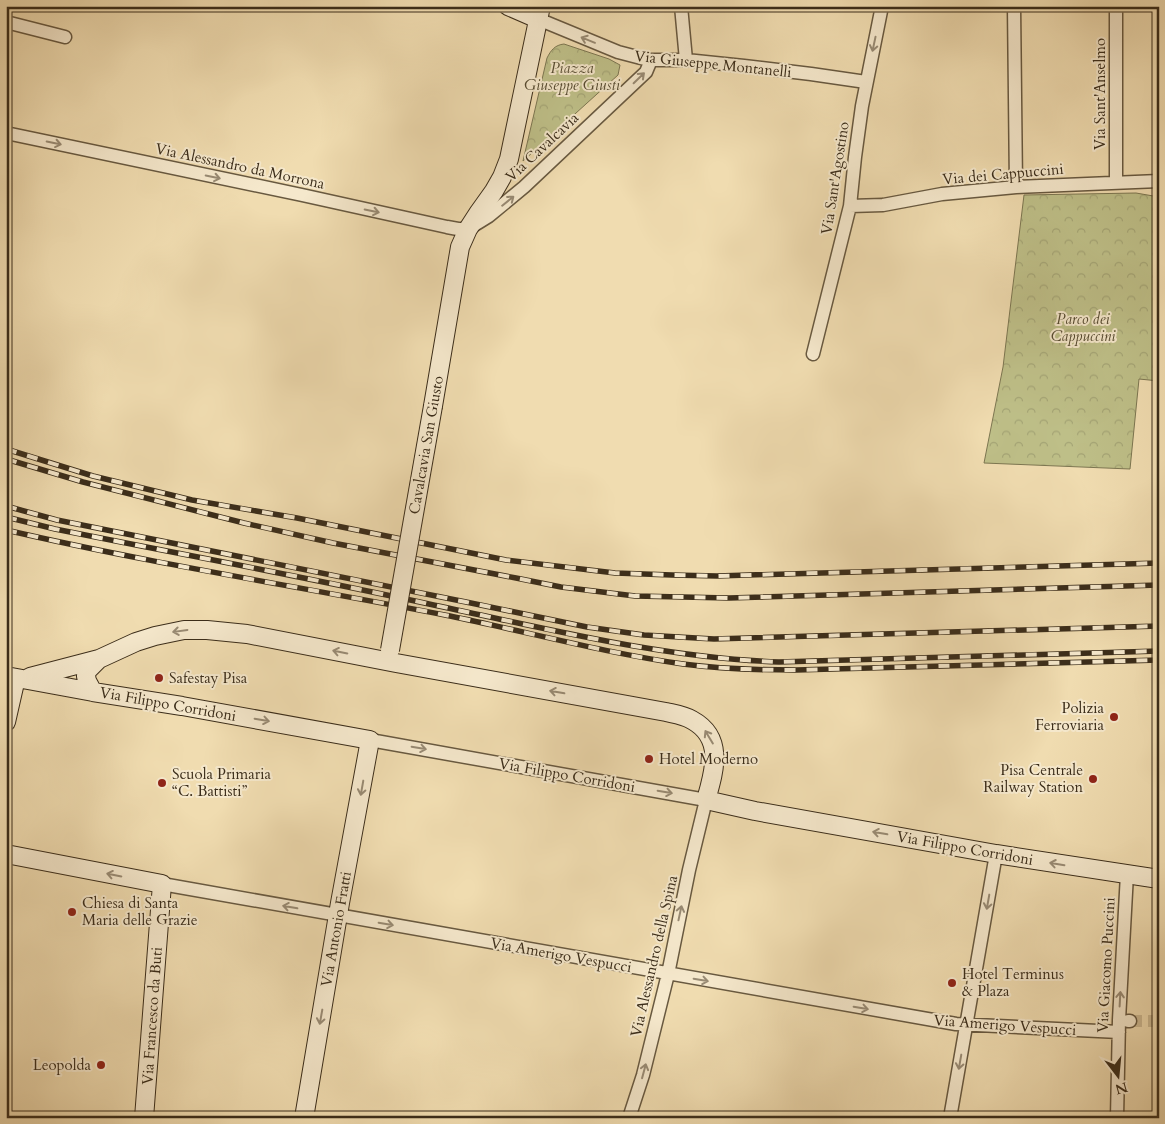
<svg xmlns="http://www.w3.org/2000/svg" width="1165" height="1124" font-family="Cardo,serif">
  <style>
    .park { fill: url(#park-crowns); stroke: #7c7651 }
    .lines { fill: none; stroke-linecap: round; stroke-linejoin: round }
    .street-tunnel { stroke: #ccb992; stroke-width: 12; stroke-dasharray: 12 6; stroke-linecap: butt }
    .street-casing { stroke: #685940; stroke-width: 15 }
    .secondary-casing { stroke: #3b2d1a; stroke-width: 20 }
    .street { stroke: #f5e8cc; stroke-width: 12 }
    .secondary { stroke: #f5e8cc; stroke-width: 18 }
    .rail-casing { stroke: #3b2d1a; stroke-width: 5.5 }
    .rail { stroke: #f5e8cc; stroke-width: 4; stroke-dasharray: 11; stroke-linecap: butt }
    .secondary-bridge-casing { stroke: #3b2d1a; stroke-width: 20; stroke-linecap: butt }
    .secondary-bridge { stroke: #f5e8cc; stroke-width: 18 }
    .oneway { stroke: #988a73 }
    .poi-dot { fill: #8f2418; stroke: #f5e8cc; stroke-width: 2 }
    .labels { text-anchor: middle; dominant-baseline: central; stroke-width: 4; stroke-linejoin: round; paint-order: stroke }
    .street-label { font-size: 15px; fill: #3b2d1a; stroke: #f5e8cc }
    .park-label { font-size: 15px; font-style: italic; fill: #554a30; stroke: #f5e8cc }
    .poi-label { font-size: 15px; fill: #3b2d1a; stroke: #f5e8cc; text-anchor: start }
  </style>
  <defs>
    <pattern id="park-crowns" width="20" height="18" patternUnits="userSpaceOnUse" patternTransform="scale(1.25)"><rect width="20" height="18" fill="#bebf88"/><path d="M2 6a3 3 0 1 1 6 0M12 15a3 3 0 1 1 6 0" fill="none" stroke="#a4a475"/></pattern>
  </defs>
  <rect width="100%" height="100%" fill="#f0dcb0"/>
  <filter id="stains"><feTurbulence type="fractalNoise" baseFrequency=".004" numOctaves="4"/><feColorMatrix values="0 0 0 0 .2 0 0 0 0 .09 0 0 0 0 .02 0 0 0 .5 -.17"/></filter>
  <radialGradient id="worn" r=".72"><stop offset=".6" stop-color="#630" stop-opacity="0"/><stop offset="1" stop-color="#630" stop-opacity=".3"/></radialGradient>
  <path class="park" d="M 564,44 L 609,59 L 620,65 L 618,75 L 523,161 L 547,58 C 551,50 555,45 564,44 Z
    M 1136,193 L 1159,197 L 1159,381 L 1139,379 L 1130,469 L 984,463 L 1003,367 L 1024,195 Z"/>
  <g class="lines">
    <path class="street-tunnel" d="M 1130,1021 L 1159,1021"/>
    <g class="street-casing">
      <path id="street" d="M 681,6 L 686,60
        M 1014,6 L 1016,187
        M 1116,6 L 1116,182
        M 538,19 L 618,52 L 641,58 L 651,60 L 686,60 L 744,66 L 811,74 L 866,82
        M 6,22 L 65,37
        M 6,133 L 302,195 L 447,227 L 458,229 L 468,229 L 489,216 L 524,187 L 646,72 L 651,60
        M 850,206 L 883,205 L 942,194 L 1016,187 L 1159,181
        M 813,354 L 850,206 L 855,157 L 862,106 L 882,6
        M 370,740 L 706,800 L 689,870 L 668,974 L 643,1075 L 629,1118
        M 162,884 L 956,1024 L 1119,1032
        M 1128,1021 L 1130,1021
        M 950,1118 L 996,854
        M 1117,1118 L 1119,1020 L 1127,874"/>
    </g>
    <g class="secondary-casing">
      <path id="secondary" d="M 508,6 L 538,19
        M 433,406 L 460,247 L 468,229 L 479,212 L 494,191 L 502,177 L 509,159 L 541,6
        M 6,676 L 93,692 L 182,706 L 370,740 L 340,903 L 304,1118
        M 30,677 L 99,659
        M 93,692 L 87,681 L 86,676 L 87,671 L 99,659 L 136,642 L 155,636 L 184,630 L 207,630 L 247,634 L 396,663 L 666,712 C 675,714 684,715 692,720 C 725,738 714,772 706,800 L 755,811 L 996,854 L 1159,879
        M 6,722 L 16,678
        M 6,854 L 162,884 L 144,1118"/>
    </g>
    <use href="#street" class="street"/>
    <use href="#secondary" class="secondary"/>
    <g class="rail-casing">
      <path id="rail" d="M 6,449 L 93,476 L 192,500 L 297,518 L 506,560 L 615,573 L 672,575 L 717,576 L 1159,563
        M 6,459 L 83,482 L 244,523 L 333,543 L 516,578 L 561,587 L 635,596 L 729,598 L 1159,585
        M 6,506 L 57,520 L 466,602 L 587,627 L 644,635 L 714,639 L 1159,626
        M 6,517 L 55,529 C 180,554 305,577 429,604 C 545,628 661,658 779,662 L 1159,651
        M 6,530 C 153,564 302,587 450,616 C 528,632 605,653 683,664 C 721,669 758,670 796,670 L 1159,660"/>
    </g>
    <use href="#rail" class="rail"/>
    <g class="secondary-bridge-casing">
      <path id="secondary-bridge" d="M 390,650 L 433,406"/>
    </g>
    <use href="#secondary-bridge" class="secondary-bridge"/>
  </g>
  <defs><path id="oneway-shaft" d="M-6 0H5M1.5-3L5.5 0L1.5 3" fill="none" stroke-width="1.6" stroke-linecap="round" stroke-linejoin="round" transform="scale(1.25)"/></defs>
  <g class="oneway">
    <use href="#oneway-shaft" transform="translate(588 40) rotate(-158)"/>
    <use href="#oneway-shaft" transform="translate(874 44) rotate(102)"/>
    <use href="#oneway-shaft" transform="translate(639 78) rotate(-44)"/>
    <use href="#oneway-shaft" transform="translate(54 143) rotate(12)"/>
    <use href="#oneway-shaft" transform="translate(213 177) rotate(12)"/>
    <use href="#oneway-shaft" transform="translate(508 201) rotate(-39)"/>
    <use href="#oneway-shaft" transform="translate(372 211) rotate(12)"/>
    <use href="#oneway-shaft" transform="translate(180 631) rotate(172)"/>
    <use href="#oneway-shaft" transform="translate(340 652) rotate(-169)"/>
    <use href="#oneway-shaft" transform="translate(557 692) rotate(-170)"/>
    <use href="#oneway-shaft" transform="translate(262 720) rotate(10)"/>
    <use href="#oneway-shaft" transform="translate(709 737) rotate(-121)"/>
    <use href="#oneway-shaft" transform="translate(419 748) rotate(10)"/>
    <use href="#oneway-shaft" transform="translate(362 788) rotate(100)"/>
    <use href="#oneway-shaft" transform="translate(665 792) rotate(10)"/>
    <use href="#oneway-shaft" transform="translate(880 833) rotate(-170)"/>
    <use href="#oneway-shaft" transform="translate(1057 864) rotate(-171)"/>
    <use href="#oneway-shaft" transform="translate(114 875) rotate(-169)"/>
    <use href="#oneway-shaft" transform="translate(988 902) rotate(100)"/>
    <use href="#oneway-shaft" transform="translate(290 907) rotate(-170)"/>
    <use href="#oneway-shaft" transform="translate(680 913) rotate(-78)"/>
    <use href="#oneway-shaft" transform="translate(386 924) rotate(10)"/>
    <use href="#oneway-shaft" transform="translate(701 980) rotate(10)"/>
    <use href="#oneway-shaft" transform="translate(1120 999) rotate(-87)"/>
    <use href="#oneway-shaft" transform="translate(861 1008) rotate(10)"/>
    <use href="#oneway-shaft" transform="translate(321 1017) rotate(100)"/>
    <use href="#oneway-shaft" transform="translate(960 1062) rotate(100)"/>
    <use href="#oneway-shaft" transform="translate(644 1071) rotate(-75)"/>
  </g>
  <g class="poi-dot">
    <circle cx="159" cy="678" r="5"/>
    <circle cx="1114" cy="717" r="5"/>
    <circle cx="649" cy="759" r="5"/>
    <circle cx="1093" cy="779" r="5"/>
    <circle cx="162" cy="783" r="5"/>
    <circle cx="72" cy="912" r="5"/>
    <circle cx="952" cy="983" r="5"/>
    <circle cx="101" cy="1065" r="5"/>
  </g>
  <g class="labels">
    <g class="street-label">
      <text transform="translate(713 64) rotate(6)">Via Giuseppe Montanelli</text>
      <text transform="translate(1100 94) rotate(-90)">Via Sant'Anselmo</text>
      <text transform="translate(542 147) rotate(-43)">Via Cavalcavia</text>
      <text transform="translate(240 166) rotate(12)">Via Alessandro da Morrona</text>
      <text transform="translate(1003 174) rotate(-5)">Via dei Cappuccini</text>
      <text transform="translate(835 178) rotate(-81)">Via Sant'Agostino</text>
      <text transform="translate(426 445) rotate(-80)">Cavalcavia San Giusto</text>
      <text transform="translate(168 704) rotate(10)">Via Filippo Corridoni</text>
      <text transform="translate(567 775) rotate(10)">Via Filippo Corridoni</text>
      <text transform="translate(965 848) rotate(10)">Via Filippo Corridoni</text>
      <text transform="translate(336 929) rotate(-80)">Via Antonio Fratti</text>
      <text transform="translate(561 955) rotate(10)">Via Amerigo Vespucci</text>
      <text transform="translate(654 956) rotate(-77)">Via Alessandro della Spina</text>
      <text transform="translate(1106 965) rotate(-87)">Via Giacomo Puccini</text>
      <text transform="translate(152 1016) rotate(-86)">Via Francesco da Buti</text>
      <text transform="translate(1005 1025) rotate(4)">Via Amerigo Vespucci</text>
    </g>
    <g class="park-label">
      <text x="572" y="68">Piazza<tspan x="572" dy="17">Giuseppe Giusti</tspan></text>
      <text x="1083" y="319">Parco dei<tspan x="1083" dy="17">Cappuccini</tspan></text>
    </g>
    <g class="poi-label">
      <text x="169" y="678">Safestay Pisa</text>
      <text x="1104" y="708" text-anchor="end">Polizia<tspan x="1104" dy="17">Ferroviaria</tspan></text>
      <text x="659" y="759">Hotel Moderno</text>
      <text x="1083" y="770" text-anchor="end">Pisa Centrale<tspan x="1083" dy="17">Railway Station</tspan></text>
      <text x="172" y="774">Scuola Primaria<tspan x="172" dy="17">“C. Battisti”</tspan></text>
      <text x="82" y="903">Chiesa di Santa<tspan x="82" dy="17">Maria delle Grazie</tspan></text>
      <text x="962" y="974">Hotel Terminus<tspan x="962" dy="17">&amp; Plaza</tspan></text>
      <text x="91" y="1065" text-anchor="end">Leopolda</text>
    </g>
  </g>
  <rect width="1165" height="1124" fill="none" stroke="#f0dcb0" stroke-width="25"/>
  <rect x="8" y="8" width="1150" height="1109" fill="none" stroke="#3b2d1a" stroke-width="2.5"/>
  <rect x="12" y="12" width="1140" height="1099" fill="none" stroke="#3b2d1a"/>
  <g transform="translate(1118 1076) rotate(164)" stroke="#f5e8cc" stroke-width="4" paint-order="stroke">
  <path d="M0-4L9 19L0 12L-9 19Z" fill="#3b2d1a"/>
  <text y="-8" font-size="14" font-weight="bold" text-anchor="middle" fill="#3b2d1a">N</text>
  </g>
  <rect width="100%" height="100%" filter="url(#stains)"/>
  <rect width="100%" height="100%" fill="url(#worn)"/>
</svg>
